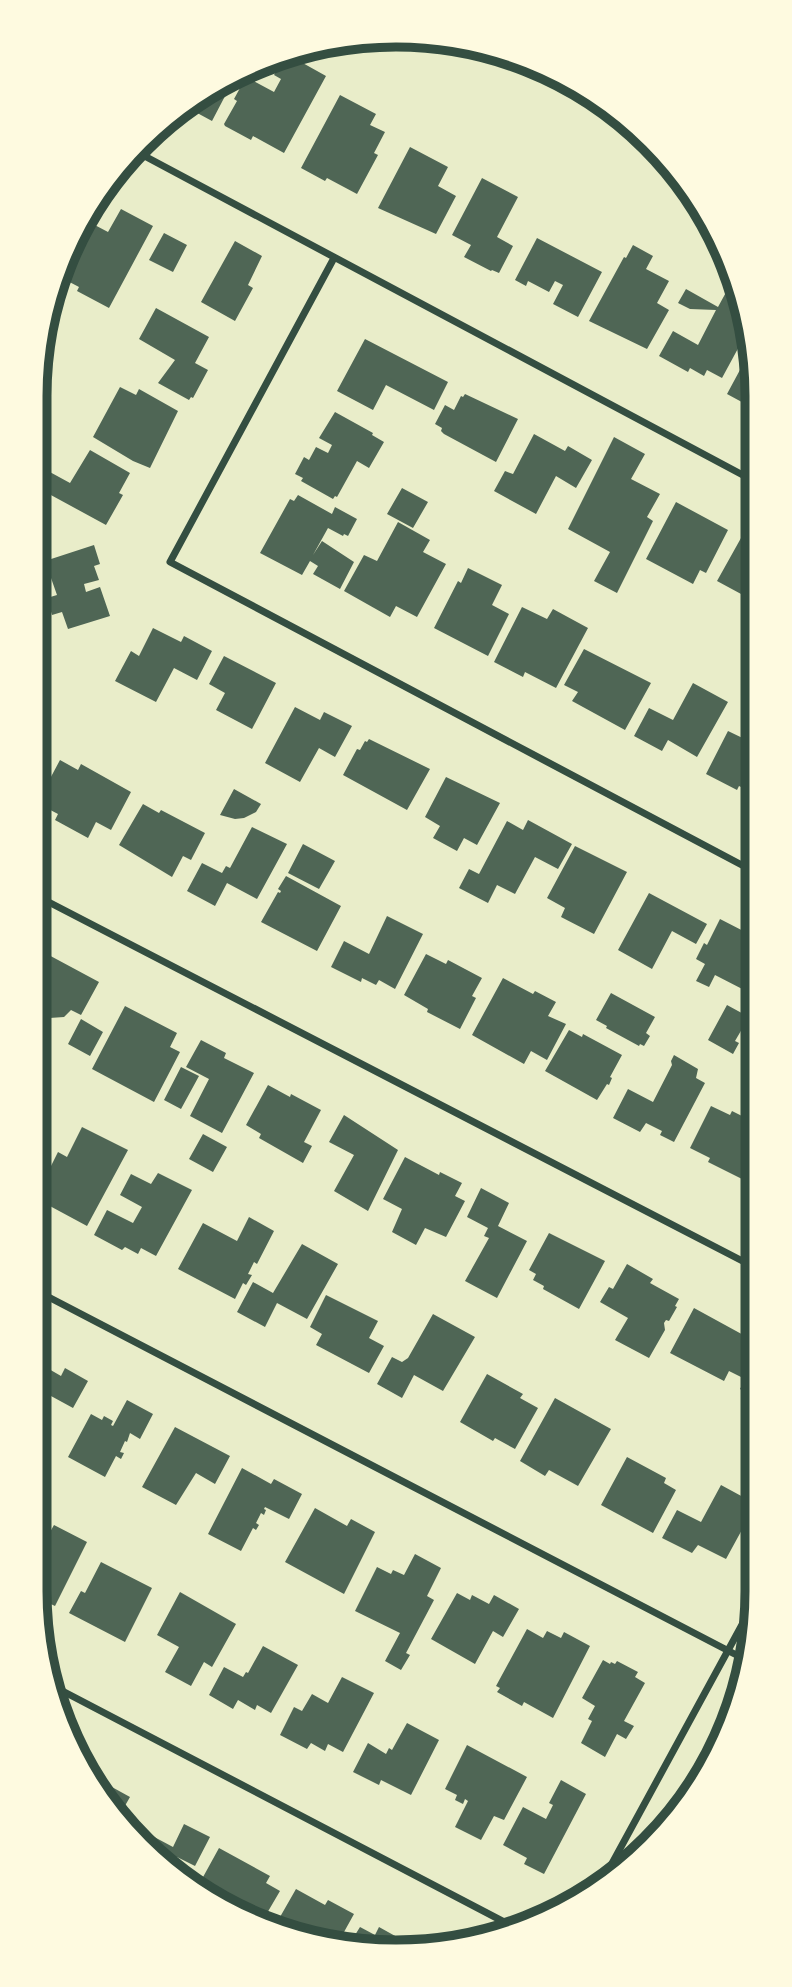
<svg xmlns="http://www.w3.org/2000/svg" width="792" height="1987" font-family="Roboto,sans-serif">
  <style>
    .building { fill: #4f6655 }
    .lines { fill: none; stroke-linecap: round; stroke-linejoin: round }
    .minor { stroke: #344e41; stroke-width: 7 }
    .rim { fill: none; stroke: #344e41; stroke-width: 9 }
  </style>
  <rect width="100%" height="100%" fill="#e9edc9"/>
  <path class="building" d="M 292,57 L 326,76 L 284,153 L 253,136 L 251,140 L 225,126 L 224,124 L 237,101 L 234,99 L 246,77 L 274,92 L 281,79 L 274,75 L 282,61 Z
    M 235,77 L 212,121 L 188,108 L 216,83 Z
    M 340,95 L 376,114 L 370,125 L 385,132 L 374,153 L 378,155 L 357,194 L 327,178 L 325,181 L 301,168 Z
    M 410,147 L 448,167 L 438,186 L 456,196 L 436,234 L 378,208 Z
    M 482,178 L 518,197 L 497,237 L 513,246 L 499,273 L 492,270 L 491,271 L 464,257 L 471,245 L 452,235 Z
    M 121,209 L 153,226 L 109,308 L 77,291 L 79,287 L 60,277 L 89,222 L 108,232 Z
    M 164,233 L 187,245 L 173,272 L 149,260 Z
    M 537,238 L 602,272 L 578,317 L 553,304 L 563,285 L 555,281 L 549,292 L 528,281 L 526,286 L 515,280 Z
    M 235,241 L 262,256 L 248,285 L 253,288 L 235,321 L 201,302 Z
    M 633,245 L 653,256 L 646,269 L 669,281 L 657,303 L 669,310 L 647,349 L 589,321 L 624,257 L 626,258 Z
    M 730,285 L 735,288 L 748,330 L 722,378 L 707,370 L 704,376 L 690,368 L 688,372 L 659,356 L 673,331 L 698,345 L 716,310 L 690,309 L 678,303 L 686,289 L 718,307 Z
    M 156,308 L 209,337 L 195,363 L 208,370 L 193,398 L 191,397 L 189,400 L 158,383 L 175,360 L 139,339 Z
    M 365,339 L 448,382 L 434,410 L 386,385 L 373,410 L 337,391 Z
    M 751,339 L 754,348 L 754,406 L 751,407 L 727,394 L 748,355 L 744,353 Z
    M 120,387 L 136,395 L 139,389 L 178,411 L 150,468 L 133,461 L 93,437 Z
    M 465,394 L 518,419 L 496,462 L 444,434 L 441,431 L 442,428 L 435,424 L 445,405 L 454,410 L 461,396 L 463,397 Z
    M 335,412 L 373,433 L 372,435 L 384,442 L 369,468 L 357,461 L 337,497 L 335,496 L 333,499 L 301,481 L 303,478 L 295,474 L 304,457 L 309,460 L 316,447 L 328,453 L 332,445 L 319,438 Z
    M 534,434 L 565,451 L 568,446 L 592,460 L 576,488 L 556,476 L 536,514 L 494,491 L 505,471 L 513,474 Z
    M 614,437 L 645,454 L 631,479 L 660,494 L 647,517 L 653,521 L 617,593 L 594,581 L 610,552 L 568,529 Z
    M 90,450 L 130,473 L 119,493 L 123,495 L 106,525 L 38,488 L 48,471 L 70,483 Z
    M 402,488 L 428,502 L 413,528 L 387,514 Z
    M 298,495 L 332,514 L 335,507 L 357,519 L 348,536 L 344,534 L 343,536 L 328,528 L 313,555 L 322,541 L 354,562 L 340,589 L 313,574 L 318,566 L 310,561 L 302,575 L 260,553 L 290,499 L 294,501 Z
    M 676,502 L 728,530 L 706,573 L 700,570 L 693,584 L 646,559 Z
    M 398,522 L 430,540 L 423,552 L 446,564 L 417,617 L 396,606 L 390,617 L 344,591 L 364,555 L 377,561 Z
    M 741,538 L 754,546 L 754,601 L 717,581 Z
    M 94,545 L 100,564 L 94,566 L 99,580 L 84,584 L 86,592 L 100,587 L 110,616 L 68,629 L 62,612 L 52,615 L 47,598 L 57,595 L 45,561 Z
    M 468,568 L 502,585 L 492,605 L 509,614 L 488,656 L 434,628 L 458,581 L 461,583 Z
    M 522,607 L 547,619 L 553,609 L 588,628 L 556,688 L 525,672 L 523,677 L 494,662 Z
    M 153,628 L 181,642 L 184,636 L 212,651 L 197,680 L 174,668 L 156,702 L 115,681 L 131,651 L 139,656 Z
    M 584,649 L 651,683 L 625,730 L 572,701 L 578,692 L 564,685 Z
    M 224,656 L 276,683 L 252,729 L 216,710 L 225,693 L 209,684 Z
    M 693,683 L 728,702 L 697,757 L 668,740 L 662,751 L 634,736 L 649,708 L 673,720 Z
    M 295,707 L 320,720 L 324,712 L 352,726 L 335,757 L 319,748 L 300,782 L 265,763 Z
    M 728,731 L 755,744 L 755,794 L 739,786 L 737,790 L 706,774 Z
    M 369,739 L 430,769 L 407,810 L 343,775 L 357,749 L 360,750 L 365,741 L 367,742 Z
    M 60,760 L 78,770 L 81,764 L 131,792 L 111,830 L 96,822 L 88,838 L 55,820 L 58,814 L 37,803 Z
    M 446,777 L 500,803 L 477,845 L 464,838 L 457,851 L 433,838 L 440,826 L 425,817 Z
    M 234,789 L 261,804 L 256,812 L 244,818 L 235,819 L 220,815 Z
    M 143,804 L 159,813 L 161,810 L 205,833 L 191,860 L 183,856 L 172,877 L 119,845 Z
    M 528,820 L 572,844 L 558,869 L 535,857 L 515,894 L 497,885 L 488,903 L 459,888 L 469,869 L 479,874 L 507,821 L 523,830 Z
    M 252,827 L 287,844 L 257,899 L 227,883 L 215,906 L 187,891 L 202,863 L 222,873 L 226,866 L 230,868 Z
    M 303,844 L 335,861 L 319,889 L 288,873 Z
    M 575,846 L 627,872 L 594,934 L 561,917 L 565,908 L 547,898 Z
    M 286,876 L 341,906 L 317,951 L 261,922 L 278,892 L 280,893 L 281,891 L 278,889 Z
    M 649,893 L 707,924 L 696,944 L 672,931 L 652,969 L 618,950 Z
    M 387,916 L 423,934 L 395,989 L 379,980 L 376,985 L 362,978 L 361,982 L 331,967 L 344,941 L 369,954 Z
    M 720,919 L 755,937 L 755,982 L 750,993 L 715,975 L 709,987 L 696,981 L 705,964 L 696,959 L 704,943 L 707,945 Z
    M 45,953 L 99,982 L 81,1015 L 71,1010 L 64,1017 L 35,1019 L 35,968 L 37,969 Z
    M 426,954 L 446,964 L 448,960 L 482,978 L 472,996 L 476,998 L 460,1029 L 427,1012 L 428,1009 L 404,995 Z
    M 503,978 L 533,994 L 535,991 L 556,1002 L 548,1016 L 566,1024 L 547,1060 L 531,1051 L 524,1064 L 472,1035 Z
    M 611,993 L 655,1017 L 646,1033 L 650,1036 L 644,1046 L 640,1044 L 639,1046 L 606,1028 L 607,1026 L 596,1020 Z
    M 727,1005 L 749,1017 L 735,1041 L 739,1043 L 733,1054 L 708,1040 Z
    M 125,1006 L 177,1033 L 170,1047 L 180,1052 L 154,1102 L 92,1069 Z
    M 81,1019 L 103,1032 L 90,1056 L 68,1044 Z
    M 569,1030 L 582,1037 L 583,1034 L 622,1055 L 610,1077 L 612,1078 L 609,1085 L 607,1084 L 597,1100 L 545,1071 Z
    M 201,1040 L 226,1053 L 224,1058 L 254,1073 L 222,1133 L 190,1116 L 209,1079 L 186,1067 Z
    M 35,1055 L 44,1061 L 35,1079 Z
    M 674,1055 L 698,1069 L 696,1078 L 705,1083 L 674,1142 L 660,1135 L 662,1131 L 646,1123 L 640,1132 L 613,1118 L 628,1089 L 653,1102 L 672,1065 L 671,1061 Z
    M 181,1067 L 199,1076 L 181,1109 L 164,1100 Z
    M 268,1085 L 290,1097 L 291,1094 L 321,1110 L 304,1142 L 312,1146 L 303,1163 L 259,1138 L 261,1134 L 246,1125 Z
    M 711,1106 L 730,1115 L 732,1111 L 756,1123 L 756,1172 L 748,1167 L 742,1179 L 708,1162 L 710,1158 L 690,1148 Z
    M 344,1115 L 398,1150 L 368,1211 L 334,1191 L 354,1155 L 329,1142 Z
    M 82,1127 L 128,1150 L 87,1226 L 35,1198 L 58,1152 L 67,1157 Z
    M 203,1134 L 227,1147 L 213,1172 L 189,1159 Z
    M 405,1157 L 439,1175 L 440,1172 L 462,1183 L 455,1196 L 465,1201 L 446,1237 L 425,1228 L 416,1245 L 392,1232 L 402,1209 L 383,1199 Z
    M 158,1173 L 192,1190 L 156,1256 L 141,1248 L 138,1254 L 125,1247 L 122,1250 L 94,1235 L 107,1210 L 133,1223 L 142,1207 L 120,1195 L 131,1174 L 151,1184 Z
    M 481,1188 L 509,1203 L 498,1226 L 527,1241 L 497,1298 L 465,1281 L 489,1238 L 484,1236 L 488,1228 L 467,1217 Z
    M 249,1217 L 274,1231 L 257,1264 L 254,1262 L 248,1274 L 252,1275 L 246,1285 L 243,1283 L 235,1299 L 178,1269 L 203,1223 L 237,1241 Z
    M 549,1233 L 605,1261 L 579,1309 L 543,1289 L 544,1286 L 533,1280 L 536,1274 L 529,1270 Z
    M 302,1244 L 338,1264 L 307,1319 L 277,1303 L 265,1327 L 237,1312 L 253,1282 L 273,1293 Z
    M 627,1264 L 653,1279 L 650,1283 L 679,1299 L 675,1306 L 677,1307 L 669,1321 L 666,1320 L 664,1323 L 665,1330 L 649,1358 L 615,1340 L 628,1318 L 600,1302 L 609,1287 L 613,1289 Z
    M 326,1295 L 378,1321 L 369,1338 L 384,1346 L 369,1373 L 316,1345 L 322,1334 L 310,1327 Z
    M 694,1308 L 747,1337 L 742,1346 L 756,1353 L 743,1378 L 729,1371 L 724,1381 L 670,1353 Z
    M 433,1314 L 475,1337 L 443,1391 L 414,1375 L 402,1398 L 377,1384 L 392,1357 L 402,1362 L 408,1358 Z
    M 756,1358 L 757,1402 L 748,1398 L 750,1395 L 740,1389 Z
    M 35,1361 L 61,1376 L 65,1368 L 88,1381 L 73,1408 L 51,1396 L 35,1425 Z
    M 487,1374 L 523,1394 L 520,1398 L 538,1408 L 515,1449 L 495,1438 L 493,1441 L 460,1422 Z
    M 555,1398 L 611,1429 L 578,1486 L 549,1470 L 545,1476 L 520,1461 Z
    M 127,1400 L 153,1414 L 140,1439 L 130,1433 L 127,1442 L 125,1441 L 120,1452 L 124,1453 L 121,1459 L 116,1456 L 105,1477 L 68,1457 L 91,1414 L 102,1420 L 104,1416 L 113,1421 L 111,1425 L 113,1426 Z
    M 175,1427 L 230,1456 L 215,1484 L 196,1473 L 176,1505 L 142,1487 Z
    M 627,1457 L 666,1478 L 664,1483 L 676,1490 L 653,1533 L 601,1505 Z
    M 242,1468 L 271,1484 L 274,1479 L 302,1494 L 289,1519 L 265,1507 L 264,1509 L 266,1510 L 264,1515 L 261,1513 L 256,1523 L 259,1525 L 256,1530 L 253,1528 L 241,1551 L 208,1534 Z
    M 721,1485 L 756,1504 L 726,1559 L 698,1545 L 692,1553 L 662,1538 L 677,1510 L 701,1522 Z
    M 315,1508 L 347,1526 L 351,1519 L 375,1532 L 344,1594 L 285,1562 Z
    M 54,1525 L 87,1542 L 55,1606 L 36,1597 L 35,1591 L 35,1557 L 40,1550 L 35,1547 L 35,1533 L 46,1539 Z
    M 415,1554 L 441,1568 L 427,1596 L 434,1600 L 406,1653 L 410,1655 L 401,1670 L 385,1661 L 400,1633 L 355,1611 L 377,1567 L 391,1574 L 393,1570 L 404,1575 Z
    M 101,1562 L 152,1588 L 125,1642 L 69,1613 L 81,1591 L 85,1593 Z
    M 180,1592 L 236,1624 L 212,1667 L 204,1662 L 191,1686 L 165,1672 L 179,1647 L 157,1635 Z
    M 457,1593 L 470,1600 L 472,1595 L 489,1604 L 494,1595 L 519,1609 L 503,1637 L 493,1631 L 475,1664 L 431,1639 Z
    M 527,1629 L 543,1638 L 547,1631 L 561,1638 L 564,1632 L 590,1646 L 553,1718 L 524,1702 L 522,1706 L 497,1692 L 500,1688 L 496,1686 Z
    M 263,1646 L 298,1665 L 271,1713 L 257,1705 L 255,1710 L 238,1700 L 233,1709 L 209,1695 L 224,1667 L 243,1677 L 246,1672 L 248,1673 Z
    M 603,1660 L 610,1664 L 611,1662 L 615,1664 L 617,1661 L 638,1672 L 635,1677 L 645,1683 L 624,1721 L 634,1726 L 626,1739 L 617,1734 L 605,1757 L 581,1743 L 592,1721 L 588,1719 L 595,1706 L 582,1698 Z
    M 342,1677 L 374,1693 L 343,1752 L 328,1744 L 325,1751 L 311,1743 L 307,1749 L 280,1735 L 294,1707 L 302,1711 L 312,1694 L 328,1703 Z
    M 407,1723 L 439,1740 L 411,1795 L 381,1780 L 379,1785 L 353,1772 L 368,1743 L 386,1754 L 389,1748 L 392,1750 Z
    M 467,1745 L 527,1777 L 504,1820 L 494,1816 L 481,1840 L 455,1827 L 468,1801 L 465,1799 L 463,1804 L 455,1800 L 457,1795 L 445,1789 Z
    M 561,1780 L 586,1794 L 544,1874 L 524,1864 L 527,1858 L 503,1845 L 523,1807 L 546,1819 L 553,1805 L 549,1803 Z
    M 101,1781 L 130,1797 L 118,1818 L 99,1785 Z
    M 184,1824 L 210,1837 L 195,1866 L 177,1857 L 173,1865 L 168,1865 L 138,1840 L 143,1831 L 173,1847 Z
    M 219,1848 L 270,1876 L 266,1883 L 280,1891 L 263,1920 L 216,1904 L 197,1888 Z
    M 296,1889 L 325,1905 L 328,1900 L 354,1914 L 339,1941 L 315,1928 L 311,1936 L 276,1924 Z
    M 360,1927 L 375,1935 L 379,1927 L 397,1937 L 393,1941 L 404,1947 L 347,1948 Z"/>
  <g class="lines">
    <path class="minor" d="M 137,152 L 754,481
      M 334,258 L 170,562 L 755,872
      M 35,895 L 756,1268
      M 35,1290 L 748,1661
      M 51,1685 L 512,1926
      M 597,1891 L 756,1599"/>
  </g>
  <path d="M0 0H792V1987H0ZM396 47H396A349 349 0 0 1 745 396V1591A349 349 0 0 1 396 1940H396A349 349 0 0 1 47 1591V396A349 349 0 0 1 396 47Z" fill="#fefae0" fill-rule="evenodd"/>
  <path class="rim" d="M396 47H396A349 349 0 0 1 745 396V1591A349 349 0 0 1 396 1940H396A349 349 0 0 1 47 1591V396A349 349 0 0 1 396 47Z"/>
</svg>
